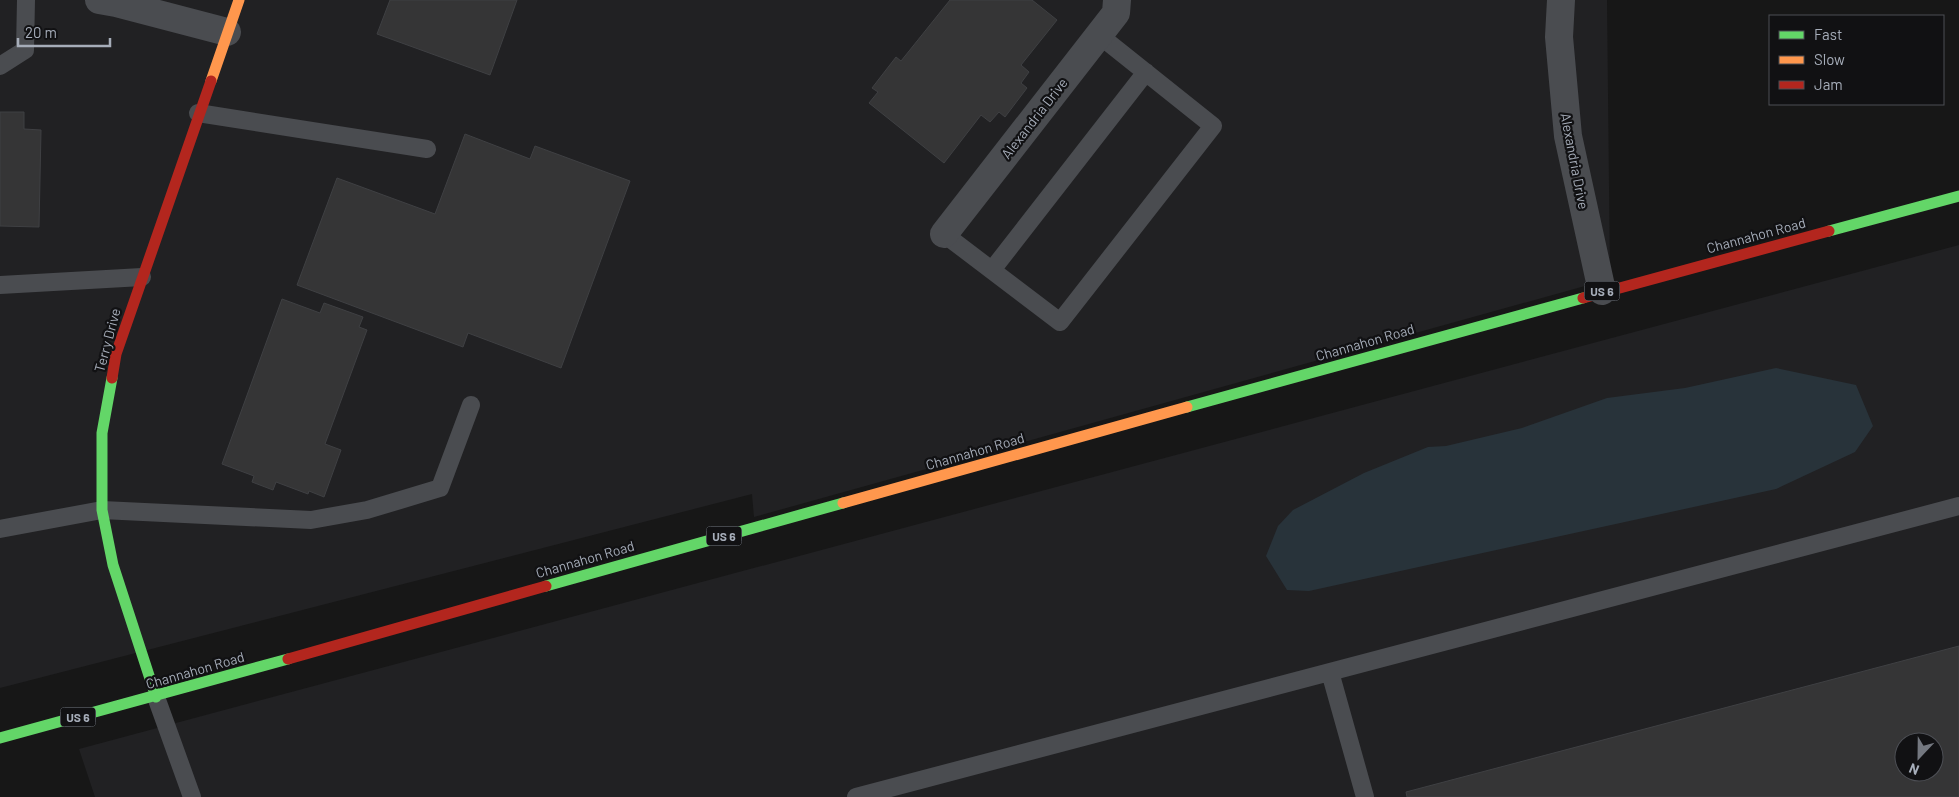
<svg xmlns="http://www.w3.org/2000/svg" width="1959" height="797" font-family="Barlow,sans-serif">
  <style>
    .built { fill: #212123; fill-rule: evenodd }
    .water { fill: #28333a }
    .building { fill: #353536; stroke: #3f4043; fill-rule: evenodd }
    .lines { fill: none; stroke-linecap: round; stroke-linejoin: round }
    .lane { stroke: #4a4c50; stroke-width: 18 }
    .street { stroke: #4a4c50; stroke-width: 28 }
    .fast { stroke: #63d668; stroke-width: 11 }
    .slow { stroke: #ff974d; stroke-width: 11 }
    .jam { stroke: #b3261e; stroke-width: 11 }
    .labels { text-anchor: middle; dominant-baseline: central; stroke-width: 4.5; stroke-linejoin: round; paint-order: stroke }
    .shield { fill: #111113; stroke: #797e87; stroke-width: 1 }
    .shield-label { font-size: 12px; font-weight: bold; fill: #a6adb9 }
    .street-label { font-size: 14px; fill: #a6adb9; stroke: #111113 }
  </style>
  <rect width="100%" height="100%" fill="#171717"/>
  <path class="built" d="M 0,0 L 1607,0 L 1610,279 L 754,517 L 752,494 L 0,688 Z
    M 1959,245 L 1959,797 L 95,797 L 79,749 ZM 1904,742 L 1934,742 L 1934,772 L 1904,772 Z"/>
  <path class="water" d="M 1776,368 L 1856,385 L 1873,426 L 1855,452 L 1776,489 L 1309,591 L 1287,590 L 1266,556 L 1278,526 L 1293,510 L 1364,473 L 1428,447 L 1446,446 L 1522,428 L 1607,398 L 1685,388 Z"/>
  <path class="building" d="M 390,0 L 517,0 L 490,75 L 377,34 Z
    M 950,0 L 1032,0 L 1057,20 L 1021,65 L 1029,72 L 1021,83 L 1027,88 L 1005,117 L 999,112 L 990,122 L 981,115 L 944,163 L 869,103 L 878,92 L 872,88 L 896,57 L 901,61 Z
    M 0,112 L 24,112 L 24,129 L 41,130 L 39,227 L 0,226 Z
    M 465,134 L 530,159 L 535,146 L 630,181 L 561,368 L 468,333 L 463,347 L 297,285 L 337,178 L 435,214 Z
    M 282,299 L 320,313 L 324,303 L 363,317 L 359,327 L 367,330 L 325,444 L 341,450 L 324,497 L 309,491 L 308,494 L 276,482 L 273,490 L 252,482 L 254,476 L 222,464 Z
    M 1959,646 L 1959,797 L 1407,797 L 1406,792 ZM 1904,742 L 1934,742 L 1934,772 L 1904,772 Z"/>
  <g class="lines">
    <path class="lane" d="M 0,66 L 25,50 L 26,0
      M 198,113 L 427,149
      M 944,234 L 1060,322 L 1213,126 L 1099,35
      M 992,270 L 1146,72
      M 0,285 L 142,277
      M 0,529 L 102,510 L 311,520 L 367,510 L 440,488 L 471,405
      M 1330,672 L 1365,797
      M 156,697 L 192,797
      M 856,797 L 1959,506"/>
    <path class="street" d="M 99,0 L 116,3 L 227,32
      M 1561,0 L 1559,37 L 1568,136 L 1602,291
      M 944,234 L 1116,13 L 1117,0"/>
    <path class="fast" d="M 1829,231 L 1959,196
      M 112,378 L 102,433 L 102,510 L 113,565 L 156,697
      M 1187,407 L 1583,298
      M 546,586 L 843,503
      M 0,738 L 288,659"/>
    <path class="slow" d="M 211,81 L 239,0
      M 843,503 L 1187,407"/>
    <path class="jam" d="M 1583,298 L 1829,231
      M 112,378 L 116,354 L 211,81
      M 288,659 L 546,586"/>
  </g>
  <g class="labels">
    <g class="shield">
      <rect x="1584.5" y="281.5" width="35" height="19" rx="4"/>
      <rect x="706.5" y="526.5" width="35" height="19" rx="4"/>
      <rect x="60.5" y="707.5" width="35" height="19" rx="4"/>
    </g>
    <g class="shield-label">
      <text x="1602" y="291">US 6</text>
      <text x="724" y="536">US 6</text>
      <text x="78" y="717">US 6</text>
    </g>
    <g class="street-label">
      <text transform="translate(1034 118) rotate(-52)">Alexandria Drive</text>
      <text transform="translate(1575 161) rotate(79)">Alexandria Drive</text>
      <text transform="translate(1756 235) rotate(-15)">Channahon Road</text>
      <text transform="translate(107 340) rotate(-75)">Terry Drive</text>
      <text transform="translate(1365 342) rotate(-16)">Channahon Road</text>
      <text transform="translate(975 451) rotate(-16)">Channahon Road</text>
      <text transform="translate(585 559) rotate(-16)">Channahon Road</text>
      <text transform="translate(195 670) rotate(-16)">Channahon Road</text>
    </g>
  </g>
  <rect x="1769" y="15" width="175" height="90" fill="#111113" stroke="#4d4f55"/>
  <rect x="1779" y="31" width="25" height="8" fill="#63d668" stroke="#4d4f55"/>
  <text x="1814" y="40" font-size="15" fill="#a6adb9">Fast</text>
  <rect x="1779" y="56" width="25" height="8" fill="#ff974d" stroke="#4d4f55"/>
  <text x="1814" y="65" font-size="15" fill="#a6adb9">Slow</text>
  <rect x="1779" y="81" width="25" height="8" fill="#b3261e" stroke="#4d4f55"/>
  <text x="1814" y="90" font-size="15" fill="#a6adb9">Jam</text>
  <g transform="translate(1919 757) rotate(202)"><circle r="24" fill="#111113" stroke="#4d4f55"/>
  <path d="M0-4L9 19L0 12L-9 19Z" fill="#747880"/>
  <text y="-8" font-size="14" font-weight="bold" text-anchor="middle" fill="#a6adb9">N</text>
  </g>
  <path d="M18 38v8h92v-8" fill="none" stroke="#a6adb9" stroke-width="2.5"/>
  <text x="25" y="38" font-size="15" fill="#a6adb9" stroke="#111113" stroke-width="4" paint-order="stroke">20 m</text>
</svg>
